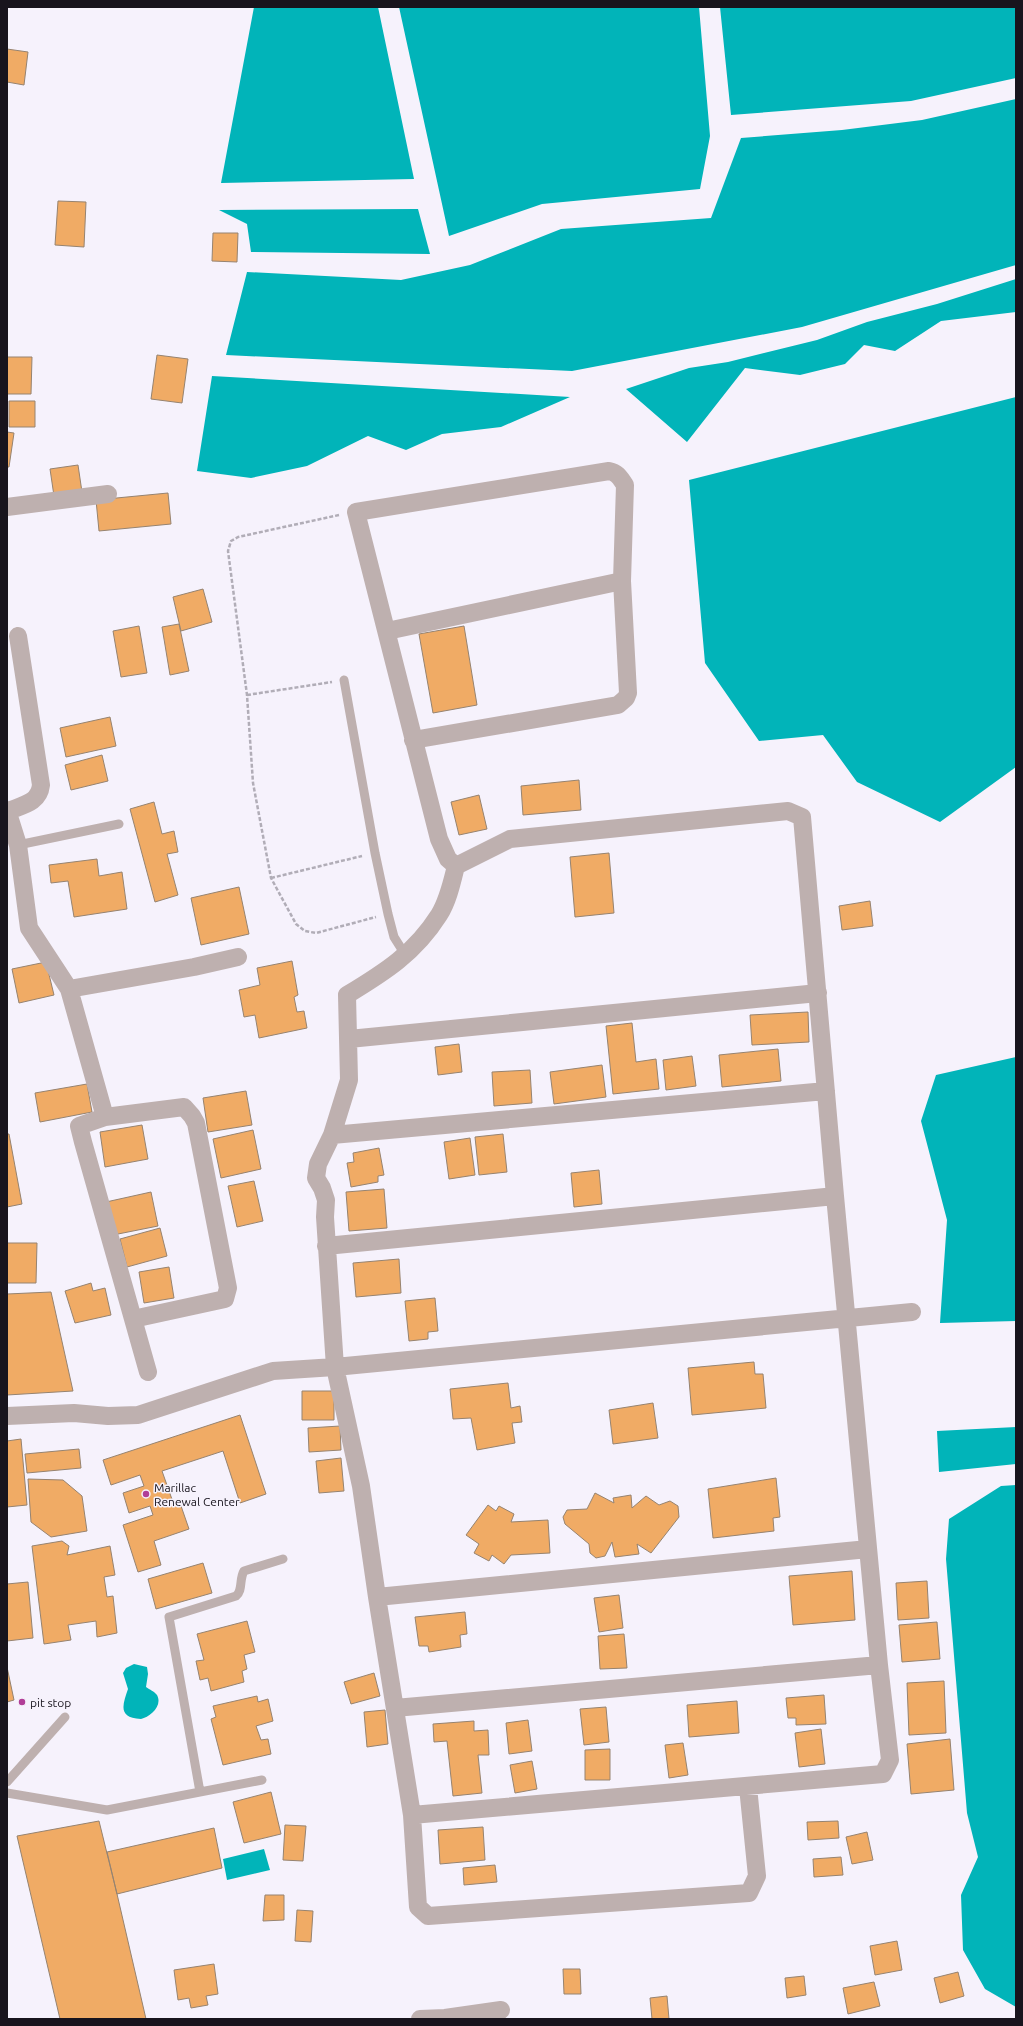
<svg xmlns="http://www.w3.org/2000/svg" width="1023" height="2026" font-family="Ubuntu,sans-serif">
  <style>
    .water { fill: #01b4b9 }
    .building { fill: #f0ab65; stroke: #968370 }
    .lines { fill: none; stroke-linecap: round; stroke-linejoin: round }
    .path { stroke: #b1adb7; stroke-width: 2.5; stroke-dasharray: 4 2; stroke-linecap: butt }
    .service { stroke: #beb0af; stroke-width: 9 }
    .minor { stroke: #beb0af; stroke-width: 18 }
    .poi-dot { fill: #b13d97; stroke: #f6f2fc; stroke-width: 1.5 }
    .labels { text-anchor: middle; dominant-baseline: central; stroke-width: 3; stroke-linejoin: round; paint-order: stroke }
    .poi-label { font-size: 12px; fill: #18141d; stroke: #f6f2fc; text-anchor: start }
  </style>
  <rect width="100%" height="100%" fill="#f6f2fc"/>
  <path class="water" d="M 254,7 L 378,7 L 414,179 L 221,183 Z
    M 399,7 L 699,7 L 710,136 L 700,189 L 542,204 L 449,236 Z
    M 720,7 L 1016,7 L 1016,78 L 911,101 L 731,115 Z
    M 1016,99 L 1016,265 L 802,327 L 572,371 L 226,355 L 247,272 L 401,280 L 470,265 L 561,229 L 711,218 L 741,138 L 842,130 L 922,120 Z
    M 418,209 L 430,254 L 251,252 L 247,224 L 219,210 Z
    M 1016,279 L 1016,312 L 941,321 L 895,351 L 864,345 L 845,364 L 800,375 L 745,368 L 687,442 L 626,389 L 689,368 L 728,362 L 817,340 L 867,322 L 937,304 Z
    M 212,376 L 570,397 L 501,427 L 442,434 L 406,450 L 368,436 L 307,466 L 251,478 L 197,471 Z
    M 1016,397 L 1016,767 L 940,822 L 857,782 L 823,735 L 759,741 L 705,663 L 689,480 Z
    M 1016,1057 L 1016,1321 L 940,1323 L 947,1220 L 921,1121 L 936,1075 Z
    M 1016,1427 L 1016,1464 L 939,1472 L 937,1431 Z
    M 1016,1485 L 1016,2007 L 985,1989 L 963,1950 L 961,1895 L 978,1857 L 967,1813 L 946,1559 L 949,1519 L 1001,1486 Z
    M 134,1664 L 147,1667 L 148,1674 L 146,1687 C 150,1690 154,1691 157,1695 C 163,1706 150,1717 141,1719 C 117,1718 123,1704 128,1689 L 123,1673 L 126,1668 Z
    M 264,1849 L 270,1870 L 227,1880 L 223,1859 Z"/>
  <path class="building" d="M 7,49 L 28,52 L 24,85 L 7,82 Z
    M 58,201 L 86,202 L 84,247 L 55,245 Z
    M 213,233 L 238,233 L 237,262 L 212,261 Z
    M 157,355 L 188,359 L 182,403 L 151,399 Z
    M 7,357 L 32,357 L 31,394 L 7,394 Z
    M 9,401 L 35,401 L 35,427 L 9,427 Z
    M 7,432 L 14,433 L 9,467 L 7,467 Z
    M 78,465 L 82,492 L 54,496 L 50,469 Z
    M 168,493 L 171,524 L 99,531 L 96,500 Z
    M 203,589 L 212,622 L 181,631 L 173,597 Z
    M 179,624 L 189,671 L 170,675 L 162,627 Z
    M 139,626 L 147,673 L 121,677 L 113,631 Z
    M 464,626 L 477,705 L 433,713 L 419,634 Z
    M 110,717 L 116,746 L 66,757 L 60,728 Z
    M 102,755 L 108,781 L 71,790 L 65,765 Z
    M 579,780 L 581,810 L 523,815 L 521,786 Z
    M 479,795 L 487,829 L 459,835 L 451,802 Z
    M 154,802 L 162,834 L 174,831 L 178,852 L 167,854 L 178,895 L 155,902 L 130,809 Z
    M 609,853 L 614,913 L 575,917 L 570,857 Z
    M 97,859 L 99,876 L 122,872 L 127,909 L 74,917 L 68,881 L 51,883 L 49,865 Z
    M 239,887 L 249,934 L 201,945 L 191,898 Z
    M 870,901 L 873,926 L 842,930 L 839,906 Z
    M 292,961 L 298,995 L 294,997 L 297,1012 L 304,1011 L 307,1028 L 259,1038 L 255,1015 L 244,1017 L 239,990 L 260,985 L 257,968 Z
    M 46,962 L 54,995 L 19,1003 L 12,969 Z
    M 808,1012 L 809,1042 L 752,1045 L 750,1015 Z
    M 632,1023 L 636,1062 L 656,1059 L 659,1089 L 613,1094 L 606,1026 Z
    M 459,1044 L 462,1072 L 438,1075 L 435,1047 Z
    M 778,1049 L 781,1081 L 722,1087 L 719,1055 Z
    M 692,1056 L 696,1086 L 666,1090 L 663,1060 Z
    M 602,1065 L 606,1097 L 554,1104 L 550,1072 Z
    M 530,1070 L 532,1103 L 494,1106 L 492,1072 Z
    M 87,1084 L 92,1112 L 40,1122 L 35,1093 Z
    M 246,1091 L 252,1125 L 208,1132 L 203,1098 Z
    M 142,1125 L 148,1159 L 105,1167 L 100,1132 Z
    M 253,1130 L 261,1169 L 221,1178 L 213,1139 Z
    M 7,1134 L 9,1134 L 22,1204 L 7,1207 Z
    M 503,1134 L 507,1172 L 479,1175 L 475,1137 Z
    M 470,1138 L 475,1175 L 449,1179 L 444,1142 Z
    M 379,1148 L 384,1175 L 378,1176 L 378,1182 L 351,1187 L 347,1163 L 354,1162 L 353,1153 Z
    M 599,1170 L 602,1204 L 574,1207 L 571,1173 Z
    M 254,1181 L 263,1221 L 237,1227 L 228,1186 Z
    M 384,1189 L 387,1228 L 349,1231 L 346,1192 Z
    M 151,1192 L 158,1226 L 113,1235 L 106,1202 Z
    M 160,1228 L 167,1256 L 127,1267 L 120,1239 Z
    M 7,1243 L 37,1243 L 36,1283 L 7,1283 Z
    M 399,1259 L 401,1293 L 356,1297 L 353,1263 Z
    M 169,1267 L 174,1298 L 144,1303 L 139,1272 Z
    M 91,1283 L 93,1291 L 105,1288 L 111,1315 L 75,1323 L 65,1291 Z
    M 51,1292 L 73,1391 L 7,1395 L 7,1294 Z
    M 435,1298 L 438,1331 L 428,1332 L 428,1339 L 409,1341 L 405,1301 Z
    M 754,1362 L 755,1374 L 763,1374 L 766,1408 L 692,1415 L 688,1368 Z
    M 508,1383 L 511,1408 L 520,1406 L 522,1422 L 512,1423 L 515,1443 L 477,1450 L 471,1418 L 453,1419 L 450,1389 Z
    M 302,1391 L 334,1391 L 334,1420 L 302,1420 Z
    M 653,1403 L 658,1438 L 613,1444 L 609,1410 Z
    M 240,1415 L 266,1494 L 240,1503 L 223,1451 L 162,1471 L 174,1505 L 180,1503 L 189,1529 L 154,1541 L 161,1565 L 138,1572 L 123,1525 L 153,1515 L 150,1506 L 129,1513 L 123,1493 L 144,1486 L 140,1475 L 111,1485 L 103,1460 Z
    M 340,1426 L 341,1450 L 309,1452 L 308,1428 Z
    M 21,1439 L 27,1505 L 7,1507 L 7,1441 Z
    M 79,1449 L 81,1468 L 27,1473 L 25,1454 Z
    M 341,1458 L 344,1491 L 319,1493 L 316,1461 Z
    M 776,1478 L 780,1517 L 773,1518 L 774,1531 L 713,1538 L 708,1489 Z
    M 28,1479 L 63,1480 L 82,1496 L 87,1531 L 51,1537 L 31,1522 Z
    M 595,1493 L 614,1503 L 613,1498 L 631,1495 L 632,1508 L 646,1496 L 659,1505 L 670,1501 L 678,1506 L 679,1517 L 651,1553 L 637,1544 L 639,1554 L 615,1557 L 612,1542 L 605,1556 L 596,1558 L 590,1553 L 589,1544 L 565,1524 L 563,1517 L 567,1510 L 587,1509 Z
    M 488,1505 L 496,1511 L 499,1506 L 514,1514 L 511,1522 L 548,1520 L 550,1553 L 511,1555 L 504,1564 L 492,1555 L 489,1561 L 474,1553 L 479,1544 L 466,1535 Z
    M 62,1541 L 69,1546 L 67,1555 L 110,1546 L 115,1575 L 104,1577 L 107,1597 L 113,1596 L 117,1633 L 97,1637 L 96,1621 L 68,1625 L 71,1640 L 44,1644 L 32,1546 Z
    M 203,1563 L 212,1593 L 156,1609 L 148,1579 Z
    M 852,1571 L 855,1620 L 793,1625 L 789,1576 Z
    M 927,1581 L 929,1618 L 898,1620 L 896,1583 Z
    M 28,1582 L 33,1638 L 7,1641 L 7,1584 Z
    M 619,1595 L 623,1628 L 599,1632 L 594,1598 Z
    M 465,1612 L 467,1634 L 460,1635 L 461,1647 L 429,1652 L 428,1646 L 419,1646 L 415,1617 Z
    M 247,1621 L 255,1652 L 244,1655 L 247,1669 L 242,1671 L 244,1682 L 211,1691 L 208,1678 L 200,1680 L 196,1661 L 204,1660 L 197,1634 Z
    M 937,1622 L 940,1659 L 902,1662 L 899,1625 Z
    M 624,1634 L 627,1668 L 600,1669 L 598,1636 Z
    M 7,1667 L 14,1700 L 7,1702 Z
    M 374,1673 L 380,1696 L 351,1704 L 344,1682 Z
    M 944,1681 L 946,1733 L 909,1735 L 907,1683 Z
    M 824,1695 L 826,1724 L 796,1725 L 796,1718 L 788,1718 L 786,1698 Z
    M 257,1696 L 258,1702 L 268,1699 L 273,1721 L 256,1726 L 261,1740 L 268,1739 L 271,1754 L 223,1765 L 211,1719 L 216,1717 L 213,1706 Z
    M 737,1701 L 739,1733 L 689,1737 L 687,1705 Z
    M 606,1707 L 609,1742 L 584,1745 L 580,1709 Z
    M 385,1710 L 388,1744 L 367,1747 L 364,1712 Z
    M 528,1720 L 532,1751 L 509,1754 L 506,1723 Z
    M 474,1721 L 474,1731 L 488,1730 L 489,1755 L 478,1755 L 482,1793 L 453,1796 L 447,1741 L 434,1742 L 433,1724 Z
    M 821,1729 L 825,1764 L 799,1767 L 795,1733 Z
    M 950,1739 L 954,1790 L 911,1794 L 907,1744 Z
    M 683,1743 L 688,1775 L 669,1778 L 665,1745 Z
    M 610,1749 L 610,1780 L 585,1780 L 585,1750 Z
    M 532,1761 L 537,1789 L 515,1793 L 510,1765 Z
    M 271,1792 L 281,1834 L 244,1843 L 233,1802 Z
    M 99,1821 L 117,1894 L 146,2019 L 60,2019 L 17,1836 Z
    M 838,1821 L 839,1838 L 808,1840 L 807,1822 Z
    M 285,1825 L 306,1826 L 303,1861 L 283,1860 Z
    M 483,1827 L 485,1860 L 440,1864 L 438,1830 Z
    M 214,1828 L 222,1868 L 117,1894 L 107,1852 Z
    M 867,1832 L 873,1860 L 852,1864 L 846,1837 Z
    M 841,1857 L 843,1875 L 814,1877 L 813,1859 Z
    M 495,1865 L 497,1882 L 464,1885 L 463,1868 Z
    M 265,1895 L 284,1895 L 284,1920 L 263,1921 Z
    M 297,1910 L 313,1911 L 311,1942 L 295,1941 Z
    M 897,1941 L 902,1970 L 875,1975 L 870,1946 Z
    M 214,1964 L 218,1994 L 206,1996 L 208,2005 L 191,2008 L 189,1998 L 178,2000 L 174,1970 Z
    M 563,1969 L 580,1969 L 581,1994 L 564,1994 Z
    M 958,1972 L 964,1996 L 940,2003 L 934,1978 Z
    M 804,1976 L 806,1995 L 787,1998 L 785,1978 Z
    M 874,1982 L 880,2006 L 848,2014 L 843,1988 Z
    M 667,1996 L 669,2019 L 652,2019 L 650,1998 Z"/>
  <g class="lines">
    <path class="path" d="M 339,515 L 238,537 L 231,541 L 228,551 L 247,695 L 253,783 L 271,878 L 296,924 L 305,931 L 316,933 L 376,917
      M 247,695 L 332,682
      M 271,878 L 362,856"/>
    <path class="service" d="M 344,680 L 375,853 L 388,914 L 394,937 L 406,956
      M 18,845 L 119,824
      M 7,1782 L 65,1717
      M 200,1792 L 169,1617 L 236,1596 C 243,1591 239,1579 244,1571 L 283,1559
      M 7,1793 L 107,1810 L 262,1780"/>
    <path class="minor" d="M 7,507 L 108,494
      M 387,631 L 622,581
      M 413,740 L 618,705 L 626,698 L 628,693 L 622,581 L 625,485 C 620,478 618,473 609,471 L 356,512 L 439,839 L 448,859 L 456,866
      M 7,810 L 18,845 L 29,928 L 69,989 L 105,1117
      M 8,811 C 23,805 39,803 41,785 L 18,636
      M 69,989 L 194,967 L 238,957
      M 349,1039 L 818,993
      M 332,1135 L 826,1091
      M 326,1246 L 835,1196
      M 133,1319 L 225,1299 L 228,1288 L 196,1123 L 192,1116 L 184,1107 L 105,1117 L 79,1126 L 83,1142 L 148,1372
      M 7,1416 L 74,1413 L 108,1416 L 138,1415 L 273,1371 L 335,1367 L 912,1312
      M 377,1597 L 868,1549
      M 395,1708 L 879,1665
      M 412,1815 L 883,1774 L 890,1760 L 879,1665 L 835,1196 L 802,817 L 788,811 L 510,839 L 456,866 C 452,882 448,901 439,915 C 415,953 385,972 347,995 L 349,1080 L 332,1135 L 318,1164 L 316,1178 L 322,1188 L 326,1200 L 325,1217 L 335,1367 L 361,1486 L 377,1597 L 412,1815 L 418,1907 L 428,1916 L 749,1893 L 757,1876 L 748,1787
      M 420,2019 L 445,2018 L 501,2010"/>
  </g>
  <g class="poi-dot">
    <circle cx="146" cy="1494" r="4"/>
    <circle cx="22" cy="1702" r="4"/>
  </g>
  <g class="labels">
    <g class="poi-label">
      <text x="154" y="1487">Marillac<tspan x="154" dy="14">Renewal Center</tspan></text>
      <text x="30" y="1702">pit stop</text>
    </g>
  </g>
  <rect width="1023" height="2026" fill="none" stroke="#18141d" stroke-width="16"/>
</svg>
